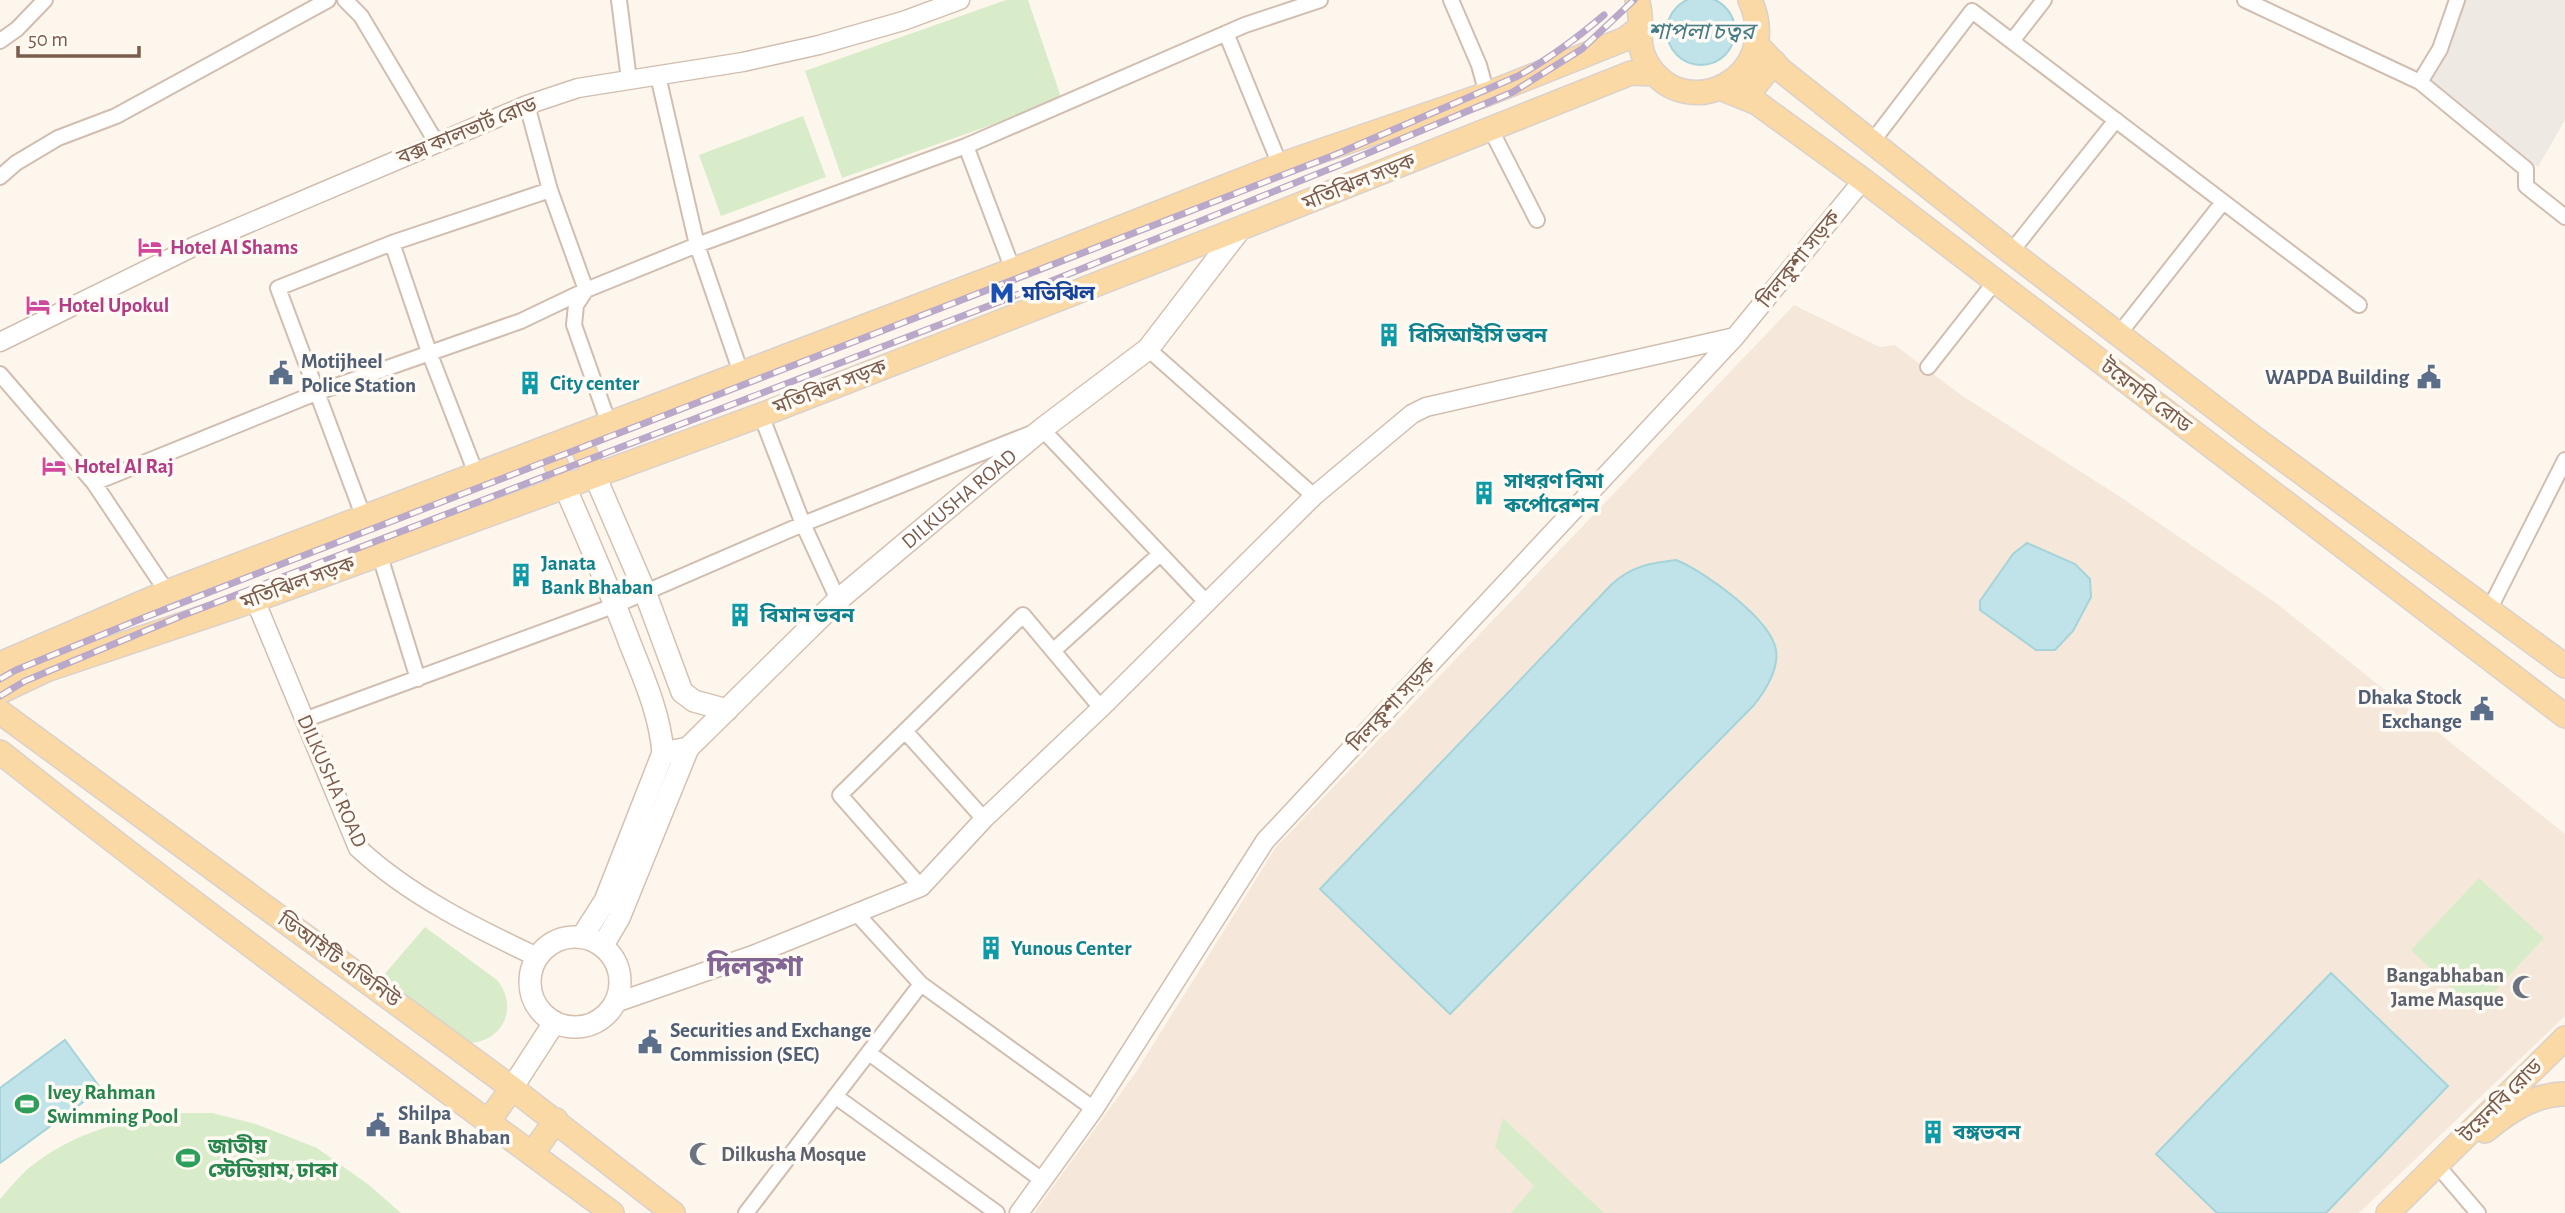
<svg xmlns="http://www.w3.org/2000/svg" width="2565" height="1213" font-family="'Alegreya Sans','Noto Sans Bengali',sans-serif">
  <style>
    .residential { fill: #f5e8da }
    .industrial { fill: #efe9e4 }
    .green { fill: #d8ecc9 }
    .water { fill: #bfe3e8; stroke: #a5d3da; stroke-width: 2 }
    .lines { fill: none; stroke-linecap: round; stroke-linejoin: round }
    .minor-casing { stroke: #d1beb0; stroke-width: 18 }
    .tertiary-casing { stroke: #d1beb0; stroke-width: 21 }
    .secondary-casing { stroke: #d6c0b0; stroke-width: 24 }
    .primary-casing { stroke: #dad1cd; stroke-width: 26 }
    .minor { stroke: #fff; stroke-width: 14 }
    .tertiary { stroke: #fff; stroke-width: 18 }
    .secondary { stroke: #fff; stroke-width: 21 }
    .primary { stroke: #fbd9a5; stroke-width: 23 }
    .rail-casing { stroke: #b9a8c9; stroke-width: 7 }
    .rail { stroke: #fffaf3; stroke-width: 4.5; stroke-dasharray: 13; stroke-linecap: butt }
    .labels { text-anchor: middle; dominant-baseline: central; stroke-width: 7; stroke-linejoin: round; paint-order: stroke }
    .street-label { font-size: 21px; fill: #7a5c4d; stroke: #fffaf3 }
    .hotel-label { font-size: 21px; font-weight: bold; fill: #b23c85; stroke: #fffaf3; text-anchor: start }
    .transit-label { font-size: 21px; font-weight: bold; fill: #164399; stroke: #fffaf3; text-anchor: start }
    .culture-label { font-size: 21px; font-weight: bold; fill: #0d838f; stroke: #fffaf3; text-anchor: start }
    .service-label { font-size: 21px; font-weight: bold; fill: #4e5e75; stroke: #fffaf3; text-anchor: start }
    .worship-label { font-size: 21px; font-weight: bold; fill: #5b616d; stroke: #fffaf3; text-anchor: end }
    .leisure-label { font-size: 21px; font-weight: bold; fill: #27864d; stroke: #fffaf3; text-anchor: start }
    .water-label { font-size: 23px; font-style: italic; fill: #437c86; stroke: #fffaf3 }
    .district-label { font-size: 28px; font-weight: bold; fill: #846695; stroke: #fffaf3 }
  </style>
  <rect width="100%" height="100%" fill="#fdf6ec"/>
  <path class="residential" d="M 1794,305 L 1880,347 L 1895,345 L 1961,395 L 2122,498 L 2276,603 L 2565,834 L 2565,1016 L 2359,1213 L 1034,1213 L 1136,1072 L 1276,847 Z"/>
  <path class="industrial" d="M 2457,0 L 2565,0 L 2565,120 L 2538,167 L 2425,75 Z"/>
  <path class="green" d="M 1006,0 L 1028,0 L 1062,100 L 842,178 L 805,71 Z
    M 803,116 L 826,177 L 721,216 L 699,155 Z
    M 2479,878 L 2544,938 L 2476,1011 L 2411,950 Z
    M 425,927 L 497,980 C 522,1011 498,1049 459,1042 L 382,977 Z
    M 166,1113 L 212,1113 L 256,1124 L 317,1148 L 369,1185 L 401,1213 L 0,1213 L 0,1199 C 9,1189 19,1176 30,1167 C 74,1133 112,1124 166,1113 Z
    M 1503,1118 L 1604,1213 L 1511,1213 L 1534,1186 L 1495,1147 Z"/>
  <path class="water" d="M1667 31a34 34 0 1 1 68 0a34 34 0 1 1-68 0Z
    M 2027,543 L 2075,564 L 2090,579 L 2091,597 L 2073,631 L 2055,650 L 2036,650 L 1980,610 L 1980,601 L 2013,554 Z
    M 1676,560 C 1704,571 1771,619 1776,650 C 1779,670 1765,691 1754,705 L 1450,1014 L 1320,889 L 1612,584 C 1632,566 1650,563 1676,560 Z
    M 2331,973 L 2448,1086 L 2326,1213 L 2217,1213 L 2156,1154 Z
    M 65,1040 L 101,1089 L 0,1163 L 0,1088 Z"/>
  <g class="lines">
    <g class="minor-casing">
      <path id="minor" d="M 345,0 L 361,16 L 436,142
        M 619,0 L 629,80
        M 1451,0 L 1479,65 L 1487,94
        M 2245,0 L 2420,82
        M 2457,0 L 2440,49 L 2420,82 L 2526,169 L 2526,186 L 2565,217
        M 1226,33 L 1280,165
        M 0,41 L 17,29 L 45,0
        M 2012,41 L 2044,0
        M 658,76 L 697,245 L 741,373
        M 1491,130 L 1537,220
        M 1872,142 L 1972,11 L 2359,305
        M 966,146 L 1013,270
        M 0,177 L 16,163 L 58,138 L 116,116 L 328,0
        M 392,243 L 429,352 L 477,476
        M 2011,252 L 2116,120
        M 2119,334 L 2223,202
        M 1148,349 L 1314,496
        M 1928,367 L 1994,283
        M 0,374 L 94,483 L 167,592
        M 761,415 L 803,524 L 838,600
        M 609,424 L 574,325 L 576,305 L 586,290 L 697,245 L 966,146 L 1245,25 L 1320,0
        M 94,483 L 316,393 L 521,321 L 586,290 L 550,190 L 527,105
        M 364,518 L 278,288 L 392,243 L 550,190
        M 379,553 L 418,679
        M 2489,610 L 2565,460
        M 1053,651 L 1160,554
        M 304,720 L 616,605 L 803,524 L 1042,429 L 1207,603
        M 905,731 L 984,819
        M 921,887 L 840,795 L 1023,615 L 1101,708
        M 857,914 L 921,984 L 1094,1109
        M 869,1053 L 1042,1180
        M 835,1096 L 997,1213
        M 2437,1165 L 2478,1213
        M 746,1213 L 921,984"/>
    </g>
    <g class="tertiary-casing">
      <path id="tertiary" d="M 0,342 L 195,246 L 527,105 L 578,88 L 743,62 L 819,45 L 903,21 L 960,0
        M 255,600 L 358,848 C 410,896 474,927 537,957
        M 615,1003 L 753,955 L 921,887 L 984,819 L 1101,708 L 1314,496 L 1412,414 L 1426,407 L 1735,337
        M 1019,1213 L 1094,1109 L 1265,841 L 1735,337 L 1863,180"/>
    </g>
    <g class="secondary-casing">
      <g id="secondary">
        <path d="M 595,476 L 645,592 L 682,692 L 694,701 L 727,710"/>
        <path d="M 565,487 C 588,540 611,592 631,646 C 645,681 660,715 663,753 L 605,901 L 582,937"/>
        <path id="s1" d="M 663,753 L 688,748 L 838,600 L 1042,429 L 1148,349 L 1241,228"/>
        <circle cx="575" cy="982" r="45"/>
        <path d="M 603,945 L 619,918 L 688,748"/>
        <path d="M 512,1088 L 554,1023"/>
      </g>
    </g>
    <g class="primary-casing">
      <path id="primary" d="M 1637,0 C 1645,21 1634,42 1647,63 C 1685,127 1785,78 1750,0
        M 1757,45 L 1782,71 L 2011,252 L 2253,437 L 2565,666
        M 1720,88 L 1757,103 L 1863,180 L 2565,716
        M 1745,98 L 1774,62
        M 578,436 L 595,476
        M 549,447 L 565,487
        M 0,664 L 167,592 L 1013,270 L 1280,165 L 1487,94 L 1625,39 L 1638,29
        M 0,692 L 46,670 L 255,600 L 761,415 L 1241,228 L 1631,73 L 1655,74
        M 0,712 L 512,1088 L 673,1213
        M 0,752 C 200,911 406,1061 612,1213
        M 488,1122 L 512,1088
        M 2485,1131 C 2508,1112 2534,1094 2565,1094
        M 532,1154 L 556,1120
        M 2388,1213 L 2565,1038"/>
    </g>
    <use href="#minor" class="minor"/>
    <use href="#tertiary" class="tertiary"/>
    <use href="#secondary" class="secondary"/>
    <use href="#primary" class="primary"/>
    <g class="rail-casing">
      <path id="rail" d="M 0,679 L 16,670 L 143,618 L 1337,154 L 1518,76 C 1549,59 1577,38 1604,15
        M 0,696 L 25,681 L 181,616 L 1004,300 L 1342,164 L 1513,92 L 1582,49 L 1634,0"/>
    </g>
    <use href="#rail" class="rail"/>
  </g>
  <defs>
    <g id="hotel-bare" transform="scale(1.89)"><path d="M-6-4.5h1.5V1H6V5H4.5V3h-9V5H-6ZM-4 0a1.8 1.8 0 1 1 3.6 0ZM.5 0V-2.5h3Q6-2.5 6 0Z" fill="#d1479c" stroke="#fffaf3" stroke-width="2.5" paint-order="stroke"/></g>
    <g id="metro-bare" transform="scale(1.89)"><path d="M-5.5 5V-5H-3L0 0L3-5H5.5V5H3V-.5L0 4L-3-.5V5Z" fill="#1a4fb4" stroke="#fffaf3" stroke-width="2.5" paint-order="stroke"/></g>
    <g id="building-bare" transform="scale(1.89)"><path d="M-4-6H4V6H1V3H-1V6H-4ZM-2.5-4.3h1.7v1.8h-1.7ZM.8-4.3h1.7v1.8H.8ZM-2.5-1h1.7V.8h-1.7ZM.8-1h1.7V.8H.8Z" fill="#0f9aa8" stroke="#fffaf3" stroke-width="2.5" paint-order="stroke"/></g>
    <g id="civic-bare" transform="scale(1.89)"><path d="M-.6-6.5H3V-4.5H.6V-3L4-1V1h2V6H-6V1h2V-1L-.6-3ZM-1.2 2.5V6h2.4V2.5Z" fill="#5c6f8a" stroke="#fffaf3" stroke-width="2.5" paint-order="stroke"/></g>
    <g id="mosque-bare" transform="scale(1.89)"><path d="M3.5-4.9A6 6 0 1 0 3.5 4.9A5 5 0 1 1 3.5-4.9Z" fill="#6b7280" stroke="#fffaf3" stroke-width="2.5" paint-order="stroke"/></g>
    <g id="stadium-bare" transform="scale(1.89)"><path d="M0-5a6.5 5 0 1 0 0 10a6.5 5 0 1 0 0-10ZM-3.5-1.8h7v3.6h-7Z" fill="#2e9e5b" stroke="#fffaf3" stroke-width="2.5" paint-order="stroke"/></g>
  </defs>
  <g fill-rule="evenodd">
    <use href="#hotel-bare" x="150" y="247"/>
    <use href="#metro-bare" x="1002" y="293"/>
    <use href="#hotel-bare" x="38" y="305"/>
    <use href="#building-bare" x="1389" y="335"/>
    <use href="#civic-bare" x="281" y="373"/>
    <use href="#civic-bare" x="2429" y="377"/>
    <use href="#building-bare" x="530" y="383"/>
    <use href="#hotel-bare" x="54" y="466"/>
    <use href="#building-bare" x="1484" y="493"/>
    <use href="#building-bare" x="521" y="575"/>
    <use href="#building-bare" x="740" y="615"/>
    <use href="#civic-bare" x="2482" y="709"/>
    <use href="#building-bare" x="991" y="948"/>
    <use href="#mosque-bare" x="2524" y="987"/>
    <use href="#civic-bare" x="650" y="1042"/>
    <use href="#stadium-bare" x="27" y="1104"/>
    <use href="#civic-bare" x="378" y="1125"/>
    <use href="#building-bare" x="1933" y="1132"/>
    <use href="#mosque-bare" x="701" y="1154"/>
    <use href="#stadium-bare" x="188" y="1158"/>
  </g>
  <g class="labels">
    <g class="street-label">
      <text transform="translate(467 131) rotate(-22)">বক্স কালভার্ট রোড</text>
      <text transform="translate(1359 182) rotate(-22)">মতিঝিল সড়ক</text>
      <text transform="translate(1799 259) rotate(-51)">দিলকুশা সড়ক</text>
      <text transform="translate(830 387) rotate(-21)">মতিঝিল সড়ক</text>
      <text transform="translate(2146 396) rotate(37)">টয়েনবি রোড</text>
      <text stroke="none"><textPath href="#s1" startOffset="394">DILKUSHA ROAD</textPath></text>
      <text transform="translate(298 583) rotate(-20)">মতিঝিল সড়ক</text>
      <text transform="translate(1392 705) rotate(-47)">দিলকুশা সড়ক</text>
      <text transform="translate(332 781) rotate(66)">DILKUSHA ROAD</text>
      <text transform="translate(339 960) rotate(36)">ডিআইটি এভিনিউ</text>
      <text transform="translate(2501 1101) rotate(-45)">টয়েনবি রোড</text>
    </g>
    <g class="hotel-label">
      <text x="170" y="247">Hotel Al Shams</text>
      <text x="58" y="305">Hotel Upokul</text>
      <text x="74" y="466">Hotel Al Raj</text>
    </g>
    <g class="transit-label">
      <text x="1022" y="293">মতিঝিল</text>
    </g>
    <g class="culture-label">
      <text x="1409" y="335">বিসিআইসি ভবন</text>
      <text x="550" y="383">City center</text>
      <text x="1504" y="481">সাধরণ বিমা<tspan x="1504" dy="24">কর্পোরেশন</tspan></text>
      <text x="541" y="563">Janata<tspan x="541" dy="24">Bank Bhaban</tspan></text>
      <text x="760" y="615">বিমান ভবন</text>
      <text x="1011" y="948">Yunous Center</text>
      <text x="1953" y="1132">বঙ্গভবন</text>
    </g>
    <g class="service-label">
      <text x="301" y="361">Motijheel<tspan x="301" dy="24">Police Station</tspan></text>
      <text x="2409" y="377" text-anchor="end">WAPDA Building</text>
      <text x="2462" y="697" text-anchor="end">Dhaka Stock<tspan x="2462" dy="24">Exchange</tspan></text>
      <text x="670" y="1030">Securities and Exchange<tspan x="670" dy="24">Commission (SEC)</tspan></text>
      <text x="398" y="1113">Shilpa<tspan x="398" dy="24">Bank Bhaban</tspan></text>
    </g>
    <g class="worship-label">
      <text x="2504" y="975">Bangabhaban<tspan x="2504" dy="24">Jame Masque</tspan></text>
      <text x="721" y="1154" text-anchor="start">Dilkusha Mosque</text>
    </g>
    <g class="leisure-label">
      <text x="47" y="1092">Ivey Rahman<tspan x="47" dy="24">Swimming Pool</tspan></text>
      <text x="208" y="1146">জাতীয়<tspan x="208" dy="24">স্টেডিয়াম, ঢাকা</tspan></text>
    </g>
    <g class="water-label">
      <text x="1701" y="32">শাপলা চত্বর</text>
    </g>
    <g class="district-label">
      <text x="755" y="968">দিলকুশা</text>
    </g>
  </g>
  <path d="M18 46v10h121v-10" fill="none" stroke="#7a5c4d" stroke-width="3.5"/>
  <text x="28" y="46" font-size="21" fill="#7a5c4d" stroke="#fffaf3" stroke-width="5" paint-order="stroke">50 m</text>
</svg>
